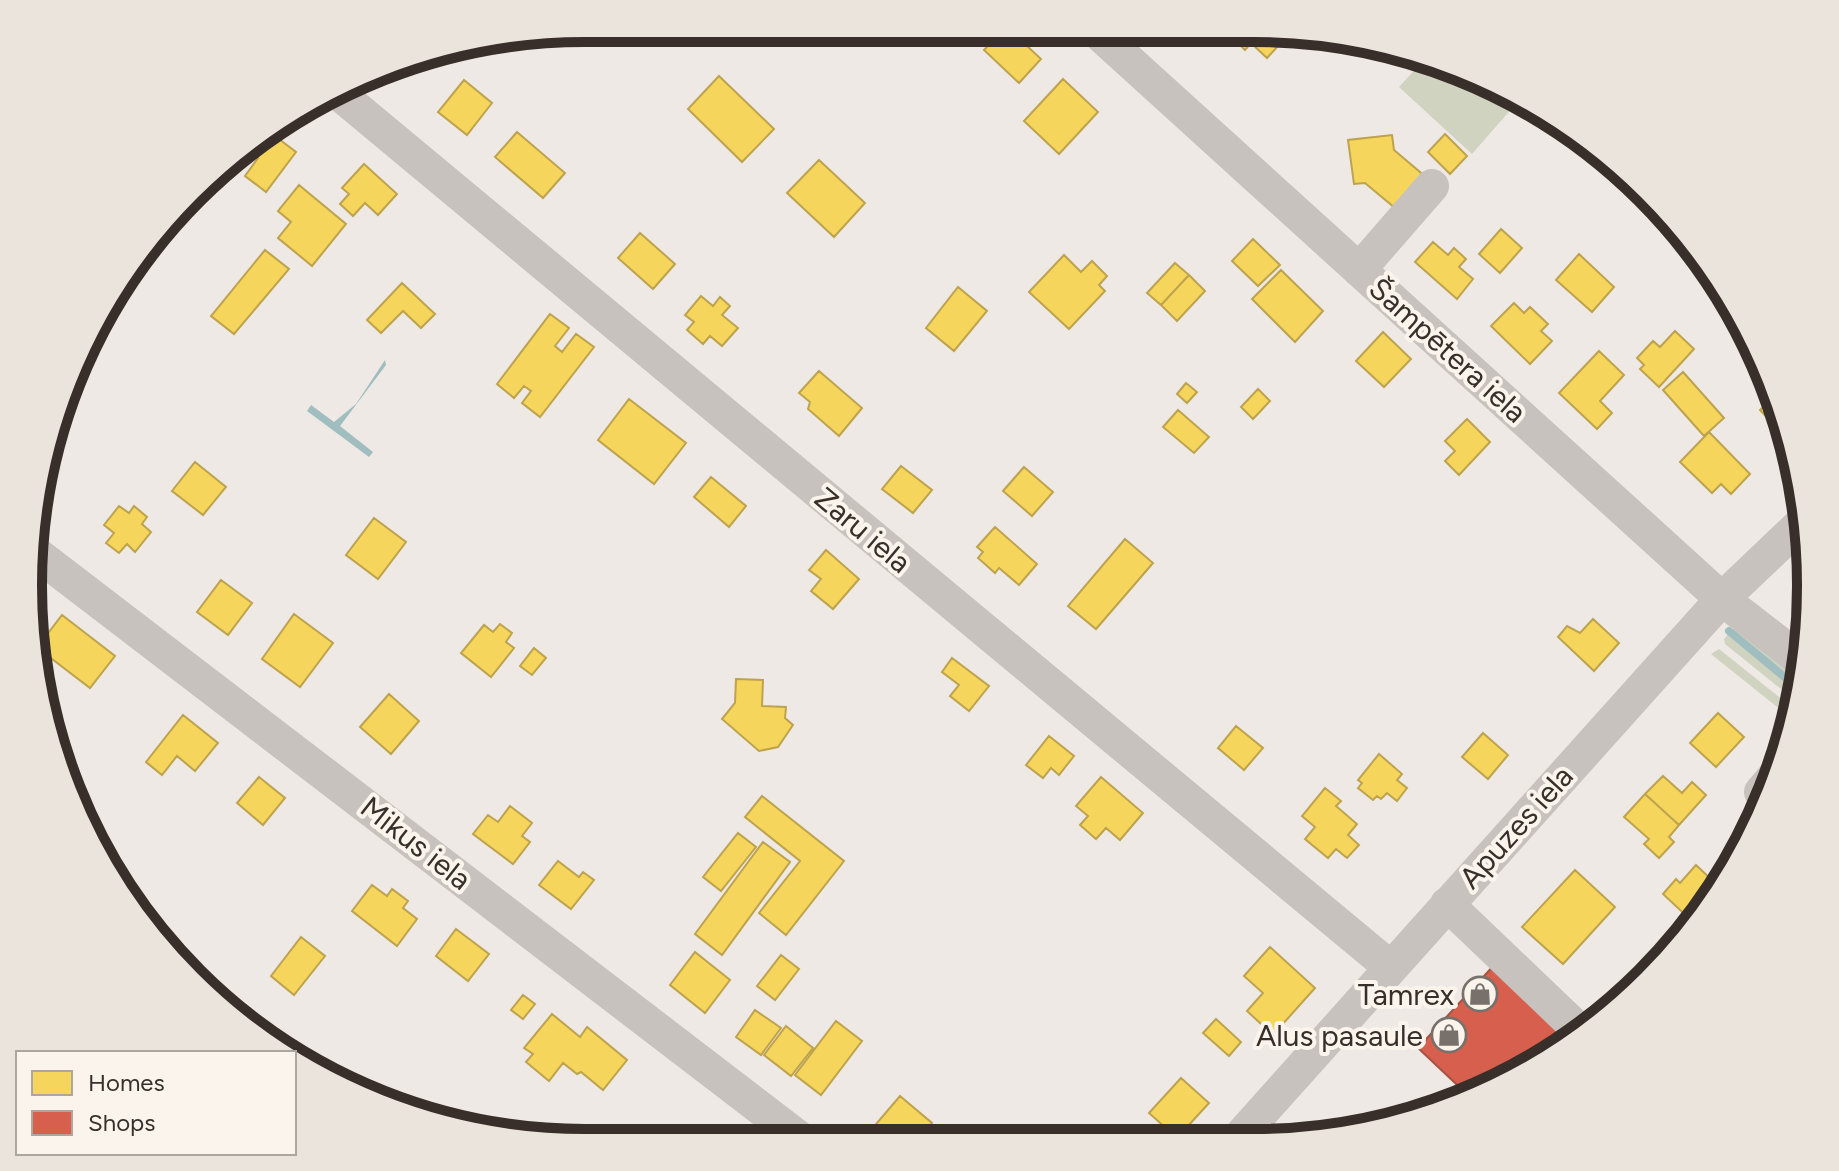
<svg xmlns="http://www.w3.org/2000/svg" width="1839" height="1171" font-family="Figtree,sans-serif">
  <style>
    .green { fill: #cfd3bf }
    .water { fill: #a0bebf }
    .homes { fill: #f6d55c; stroke: #bda34d; stroke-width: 2 }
    .shops { fill: #d6604d; stroke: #a75142; stroke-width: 2 }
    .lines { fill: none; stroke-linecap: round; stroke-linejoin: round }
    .stream { stroke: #a0bebf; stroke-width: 8 }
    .minor { stroke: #c7c2bd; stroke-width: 34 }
    .labels { text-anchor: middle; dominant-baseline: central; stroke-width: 8; stroke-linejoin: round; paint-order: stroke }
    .street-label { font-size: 30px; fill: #392f2a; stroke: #faf4ec }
    .poi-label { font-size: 30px; fill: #392f2a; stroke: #faf4ec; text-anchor: end }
    .rim { fill: none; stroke: #392f2a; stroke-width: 10 }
  </style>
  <rect width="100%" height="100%" fill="#eee9e4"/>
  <path class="green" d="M 1422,62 L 1500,85 L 1520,99 L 1472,154 L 1399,87 Z
    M 1733,629 L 1745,635 L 1801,680 L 1796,701 L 1725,644 L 1724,639 Z
    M 1719,649 L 1794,709 L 1792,719 L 1711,654 Z"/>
  <path class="water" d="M 385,360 L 386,365 L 340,426 L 373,452 L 369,457 L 307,411 L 311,405 L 334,422 L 356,404 Z"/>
  <path class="homes" d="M 1002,31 L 1011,31 L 1041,59 L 1019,83 L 984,50 Z
    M 1236,32 L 1294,33 L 1291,36 L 1289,34 L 1267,58 L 1251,43 L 1245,50 L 1232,37 Z
    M 719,76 L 774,129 L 742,162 L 688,109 Z
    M 1063,79 L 1098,112 L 1059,154 L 1024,121 Z
    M 464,80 L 492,103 L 467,135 L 438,112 Z
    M 267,130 L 296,152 L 266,192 L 245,176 L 258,158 L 246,150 Z
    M 517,132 L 565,173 L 543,198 L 495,157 Z
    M 1445,134 L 1467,156 L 1450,174 L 1428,152 Z
    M 1392,135 L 1394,150 L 1427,178 L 1401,213 L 1365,183 L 1354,184 L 1348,140 Z
    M 819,160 L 865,203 L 834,237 L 787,193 Z
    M 364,164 L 397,194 L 378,215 L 365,203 L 353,216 L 340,204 L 349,194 L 342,188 Z
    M 299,185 L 346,224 L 312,266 L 278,238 L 291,222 L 278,211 Z
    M 1501,229 L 1522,248 L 1500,273 L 1479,254 Z
    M 640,233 L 675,264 L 653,289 L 618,258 Z
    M 1253,239 L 1280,265 L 1258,286 L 1232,261 Z
    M 1433,242 L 1448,255 L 1454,248 L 1466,259 L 1459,267 L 1473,279 L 1457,299 L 1415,262 Z
    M 265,250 L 289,269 L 234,334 L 211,316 Z
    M 1579,254 L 1614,287 L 1592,312 L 1556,280 Z
    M 1064,255 L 1081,272 L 1092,261 L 1107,276 L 1099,285 L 1105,291 L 1069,329 L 1029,292 Z
    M 1175,263 L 1189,275 L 1161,305 L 1147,293 Z
    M 1281,270 L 1323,311 L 1295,342 L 1252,299 Z
    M 1189,275 L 1205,291 L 1177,321 L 1161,305 Z
    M 402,283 L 435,314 L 421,328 L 403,311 L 381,333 L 367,320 Z
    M 958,287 L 987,311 L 954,351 L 926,328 Z
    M 701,296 L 713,306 L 720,297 L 730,306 L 722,315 L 738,328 L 722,346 L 710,336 L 703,344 L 687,330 L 694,322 L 685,315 Z
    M 1514,303 L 1524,313 L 1530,307 L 1548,324 L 1541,331 L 1552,341 L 1530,364 L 1491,326 Z
    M 550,314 L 569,328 L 555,346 L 562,352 L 576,334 L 594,347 L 540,417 L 522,403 L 531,391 L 524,386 L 514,398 L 497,384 Z
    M 1675,331 L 1694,349 L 1659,387 L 1640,369 L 1644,365 L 1637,358 L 1653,341 L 1660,347 Z
    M 1383,332 L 1411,359 L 1384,387 L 1356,361 Z
    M 1599,351 L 1624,375 L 1600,401 L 1612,413 L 1597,429 L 1559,393 Z
    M 819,371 L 862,408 L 839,436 L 808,409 L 810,402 L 799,393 Z
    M 1683,372 L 1724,418 L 1704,436 L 1663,390 Z
    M 1186,383 L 1197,392 L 1187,403 L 1177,394 Z
    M 1258,389 L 1270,401 L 1253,419 L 1241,407 Z
    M 1775,396 L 1791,438 L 1789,441 L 1760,410 Z
    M 629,399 L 686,443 L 654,484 L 598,440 Z
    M 1178,410 L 1209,437 L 1194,453 L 1163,427 Z
    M 1467,419 L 1490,442 L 1459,475 L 1445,461 L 1455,451 L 1445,441 Z
    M 1709,432 L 1750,474 L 1731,494 L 1721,484 L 1712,493 L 1680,462 Z
    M 195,462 L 226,487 L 203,515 L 172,491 Z
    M 901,466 L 932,490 L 913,513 L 882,489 Z
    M 1024,467 L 1053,492 L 1032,516 L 1003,491 Z
    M 711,477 L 746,506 L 729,527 L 694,497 Z
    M 119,506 L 129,513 L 134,506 L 147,517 L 142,524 L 151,532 L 135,552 L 127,544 L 119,553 L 106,543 L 114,533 L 104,525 Z
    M 374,518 L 406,542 L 378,579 L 346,555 Z
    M 995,527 L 1037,564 L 1019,585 L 999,568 L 995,573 L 978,558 L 983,552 L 977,547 Z
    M 1125,539 L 1153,563 L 1096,629 L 1068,606 Z
    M 826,550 L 859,579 L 833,609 L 811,591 L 821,579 L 809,570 Z
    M 221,580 L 252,603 L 228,635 L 197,612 Z
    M 294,614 L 333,643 L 300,687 L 262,659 Z
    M 62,615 L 115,656 L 90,688 L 39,649 L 39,645 Z
    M 1593,619 L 1619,643 L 1594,671 L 1558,637 L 1567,626 L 1580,633 Z
    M 500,624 L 512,633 L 506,642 L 514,648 L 491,677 L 461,653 L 484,625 L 493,632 Z
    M 534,648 L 546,658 L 532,675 L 520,666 Z
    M 952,658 L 989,686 L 969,711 L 950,696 L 959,685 L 942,672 Z
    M 736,679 L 763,680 L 762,706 L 786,707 L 785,718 L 793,725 L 778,747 L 759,751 L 722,719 L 735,703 Z
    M 389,694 L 419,721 L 391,754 L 360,727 Z
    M 1718,713 L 1744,737 L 1716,767 L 1690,743 Z
    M 183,715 L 218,743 L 195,771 L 177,756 L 162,775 L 146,762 Z
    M 1236,726 L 1263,748 L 1244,770 L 1218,748 Z
    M 1483,733 L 1508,755 L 1488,779 L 1462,757 Z
    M 1049,736 L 1074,756 L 1059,775 L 1051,768 L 1043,778 L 1026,765 Z
    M 1379,754 L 1402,774 L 1397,780 L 1407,788 L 1397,801 L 1387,793 L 1381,799 L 1377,796 L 1373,800 L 1358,788 L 1362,783 L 1358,780 Z
    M 1663,776 L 1682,793 L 1692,782 L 1706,795 L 1679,825 L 1645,794 Z
    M 259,777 L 285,798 L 263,825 L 237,803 Z
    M 1101,777 L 1143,813 L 1120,840 L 1106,828 L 1096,839 L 1080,825 L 1088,816 L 1076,806 Z
    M 1325,788 L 1341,801 L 1336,806 L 1357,824 L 1348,835 L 1359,845 L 1347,858 L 1336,849 L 1328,858 L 1305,839 L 1315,827 L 1302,816 Z
    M 1645,794 L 1679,825 L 1669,837 L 1674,842 L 1659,858 L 1644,844 L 1649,839 L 1624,817 Z
    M 762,796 L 844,861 L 786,935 L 759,913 L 800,861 L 745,817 Z
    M 510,806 L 532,823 L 522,836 L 530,842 L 513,864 L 473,834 L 488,815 L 498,822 Z
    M 738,833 L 756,847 L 721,891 L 703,877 Z
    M 763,842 L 790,862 L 722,955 L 695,934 Z
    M 558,861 L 579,877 L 583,872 L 594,880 L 571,909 L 539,885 Z
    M 1696,865 L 1714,882 L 1698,900 L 1706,907 L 1694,923 L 1663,894 L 1676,879 L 1680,883 Z
    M 1575,870 L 1615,907 L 1563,964 L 1522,927 Z
    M 372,885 L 387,896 L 392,889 L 408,901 L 403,908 L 417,919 L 397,946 L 352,911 Z
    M 456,929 L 489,954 L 468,981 L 436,956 Z
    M 301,937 L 325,956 L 294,995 L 271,976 Z
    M 1270,947 L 1315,988 L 1273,1035 L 1247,1011 L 1263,993 L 1244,976 Z
    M 695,952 L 730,980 L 705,1013 L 670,985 Z
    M 781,955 L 799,969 L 775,1000 L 757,986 Z
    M 523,995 L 535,1004 L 523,1019 L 511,1010 Z
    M 755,1010 L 781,1028 L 761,1055 L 736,1037 Z
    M 552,1014 L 580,1037 L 587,1027 L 627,1060 L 603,1090 L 581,1072 L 577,1074 L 563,1063 L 549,1081 L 526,1062 L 533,1054 L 524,1048 Z
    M 1216,1019 L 1241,1042 L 1229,1056 L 1203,1033 Z
    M 836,1021 L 862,1041 L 821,1095 L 795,1075 Z
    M 786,1026 L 813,1048 L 791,1076 L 764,1055 Z
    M 1181,1078 L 1209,1103 L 1177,1138 L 1149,1113 Z
    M 900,1096 L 932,1123 L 918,1140 L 869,1140 L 865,1137 Z"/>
  <path class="shops" d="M 1496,963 L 1577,1038 L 1500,1086 L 1470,1097 L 1418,1048 Z"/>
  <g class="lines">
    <path class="stream" d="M 1729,631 L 1799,689"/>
    <path class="minor" d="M 1096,31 L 1722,599 L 1805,663
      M 337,92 L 1390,967
      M 1359,270 L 1432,186
      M 29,548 L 802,1140
      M 1761,792 L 1778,772
      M 1447,904 L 1583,1034
      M 1235,1142 L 1722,599 L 1805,520"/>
  </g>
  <defs>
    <g id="shop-ring" transform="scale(1.8)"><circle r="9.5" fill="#faf4ec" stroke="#78706b" stroke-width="1.5"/><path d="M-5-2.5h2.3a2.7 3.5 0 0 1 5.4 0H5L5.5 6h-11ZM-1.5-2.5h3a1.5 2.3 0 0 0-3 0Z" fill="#78706b"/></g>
  </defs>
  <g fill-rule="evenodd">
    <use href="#shop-ring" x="1480" y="994"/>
    <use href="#shop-ring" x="1449" y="1035"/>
  </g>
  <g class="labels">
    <g class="street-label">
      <text transform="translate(1448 350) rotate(42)">Šampētera iela</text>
      <text transform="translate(863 530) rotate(40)">Zaru iela</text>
      <text transform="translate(1516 827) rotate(-48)">Apuzes iela</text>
      <text transform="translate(416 843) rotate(38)">Mikus iela</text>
    </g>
    <g class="poi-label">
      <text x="1454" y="994">Tamrex</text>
      <text x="1423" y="1035">Alus pasaule</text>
    </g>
  </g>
  <path d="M0 0H1839V1171H0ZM585 42H1254A543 543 0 0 1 1797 585V586A543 543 0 0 1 1254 1129H585A543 543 0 0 1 42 586V585A543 543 0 0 1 585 42Z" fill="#ebe4dc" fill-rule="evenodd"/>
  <path class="rim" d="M585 42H1254A543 543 0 0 1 1797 585V586A543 543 0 0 1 1254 1129H585A543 543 0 0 1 42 586V585A543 543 0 0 1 585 42Z"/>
  <rect x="16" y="1051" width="280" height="104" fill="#faf4ec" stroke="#ada59e" stroke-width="2"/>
  <rect x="32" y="1071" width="40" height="24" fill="#f6d55c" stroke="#ada59e" stroke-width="2"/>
  <text x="88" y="1091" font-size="24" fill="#392f2a">Homes</text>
  <rect x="32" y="1111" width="40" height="24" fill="#d6604d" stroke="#ada59e" stroke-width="2"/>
  <text x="88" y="1131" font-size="24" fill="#392f2a">Shops</text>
</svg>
